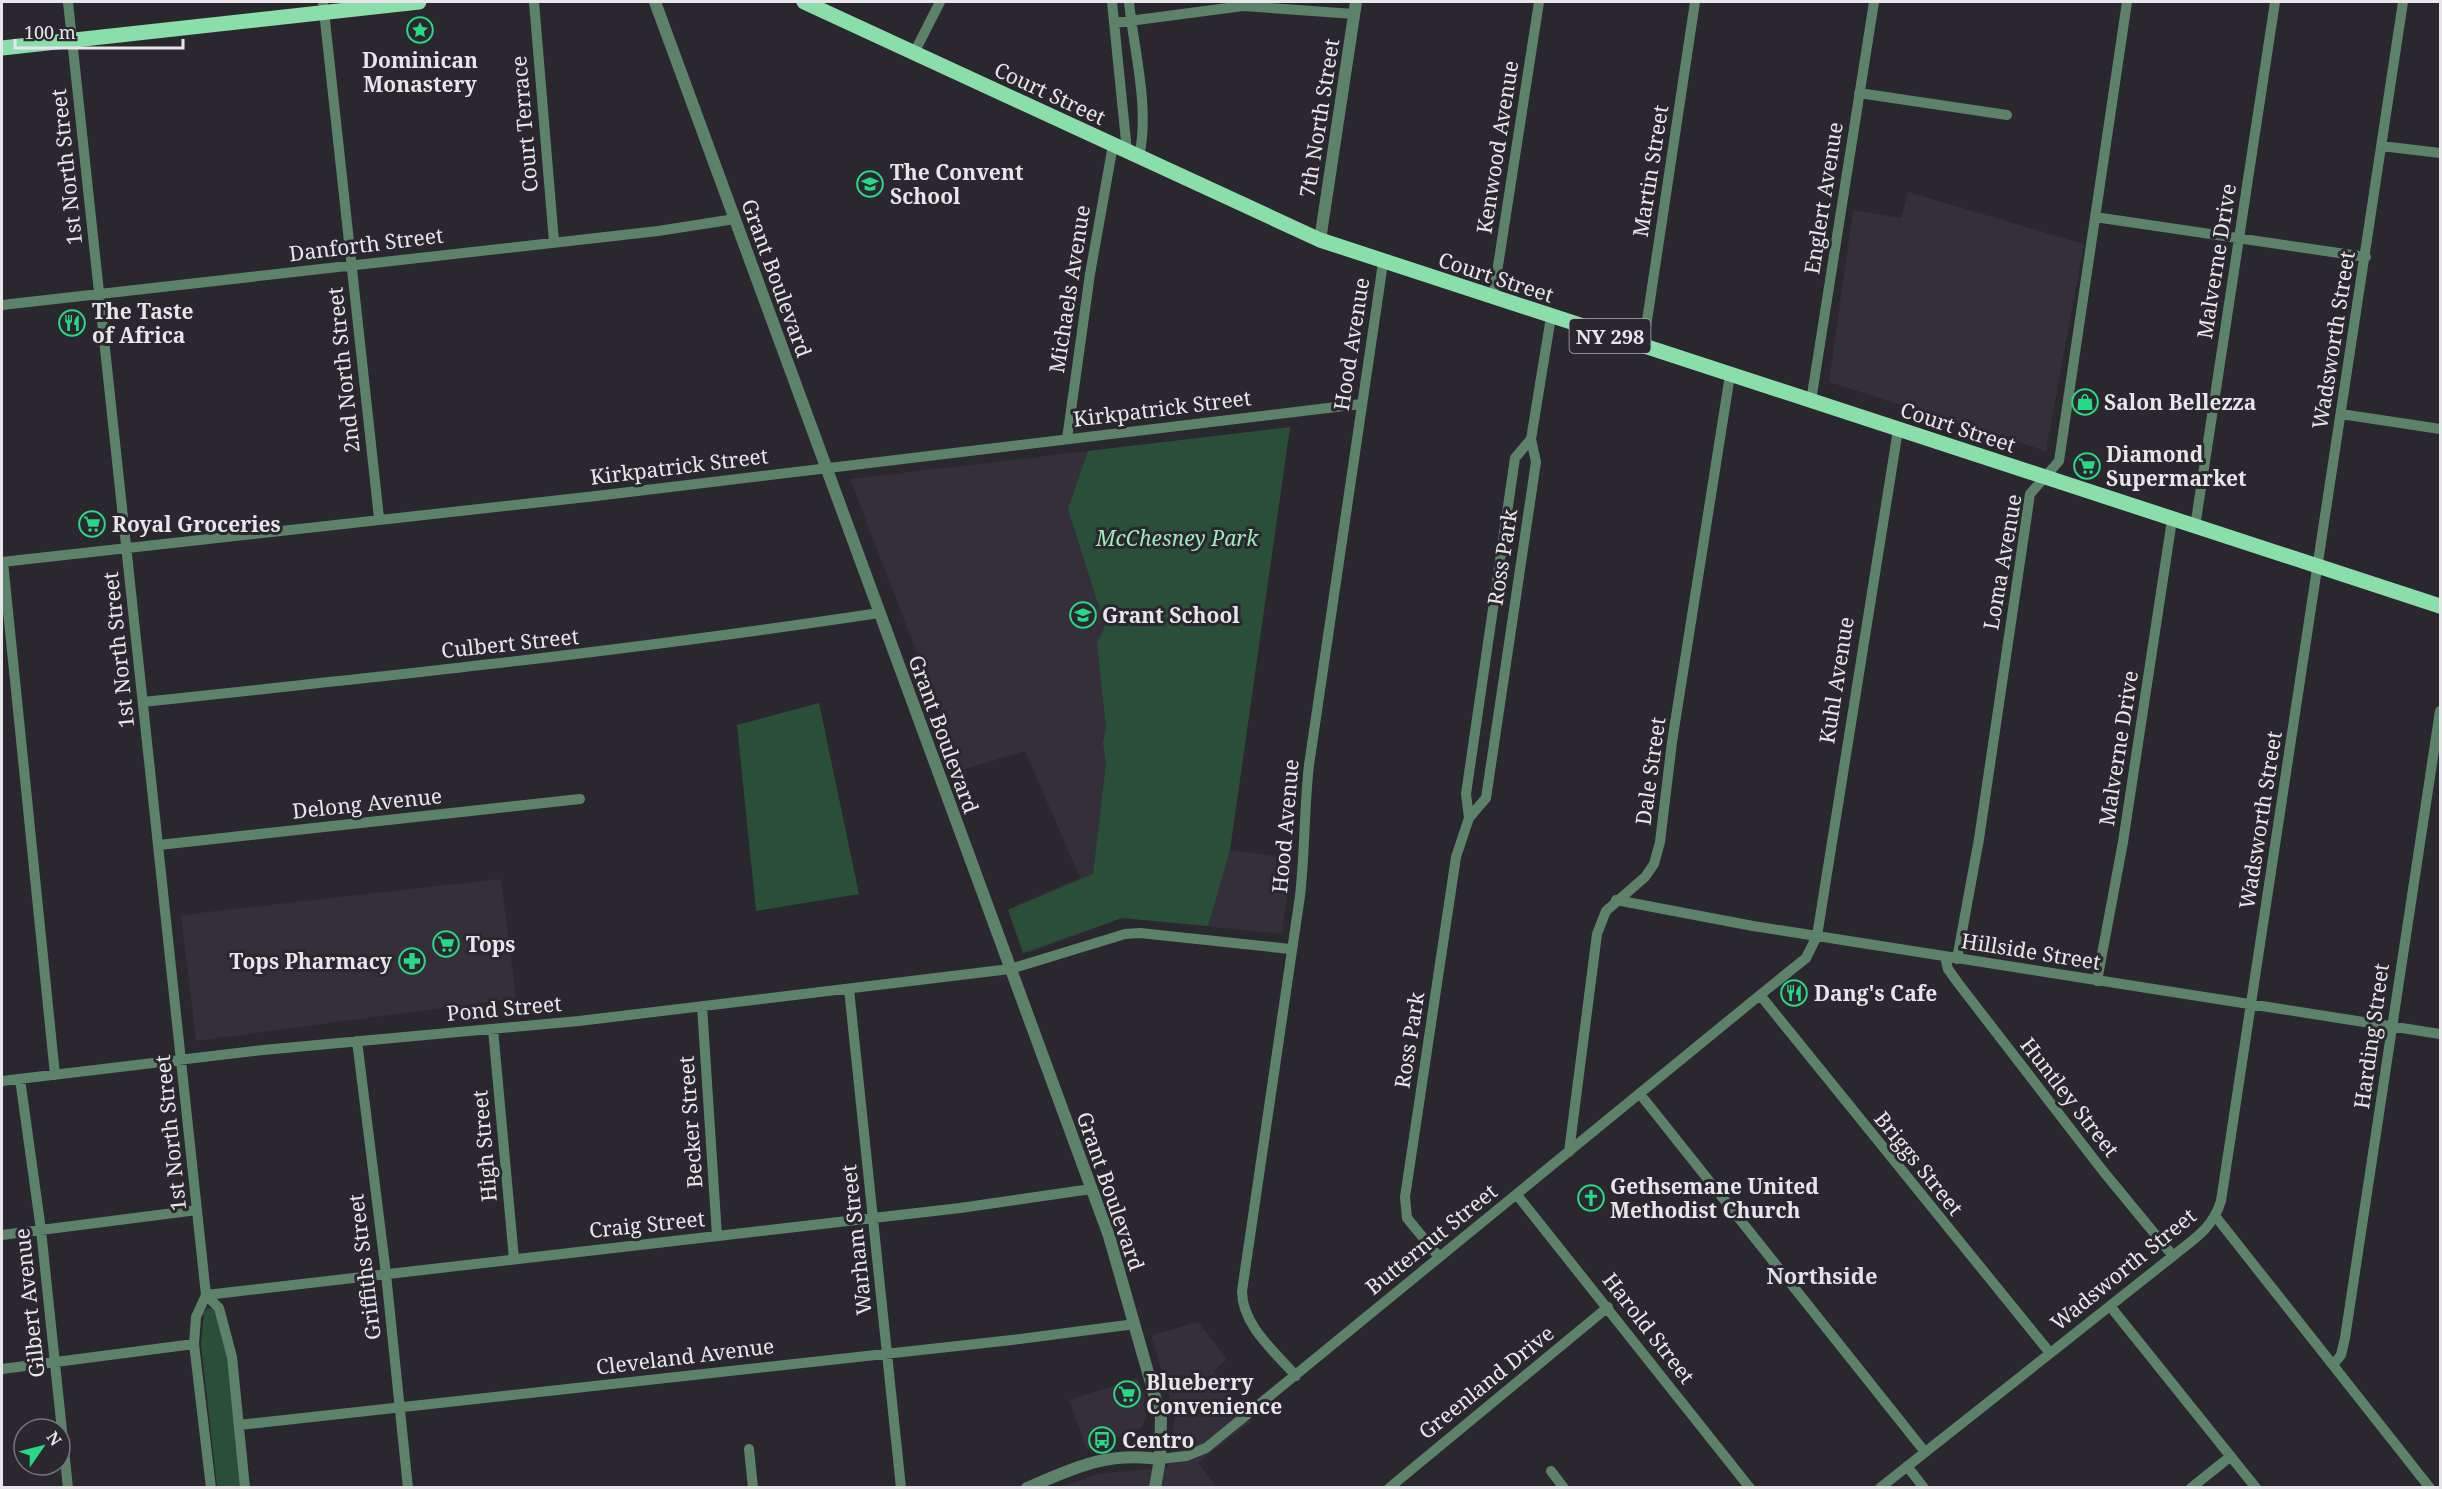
<svg xmlns="http://www.w3.org/2000/svg" width="2442" height="1489" font-family="'Noto Serif',serif">
  <style>
    .built { fill: #352e3b }
    .green { fill: #294f38 }
    .lines { fill: none; stroke-linecap: round; stroke-linejoin: round }
    .minor { stroke: #5c836a; stroke-width: 10 }
    .tertiary { stroke: #5c836a; stroke-width: 12 }
    .primary { stroke: #8adeaa; stroke-width: 15 }
    .labels { text-anchor: middle; dominant-baseline: central; stroke-width: 6; stroke-linejoin: round; paint-order: stroke }
    .shield { fill: #2b272e; stroke: #afadb2; stroke-width: 1.5 }
    .shield-label { font-size: 20px; font-weight: bold; fill: #e8e6eb }
    .poi-label { font-size: 21px; font-weight: bold; fill: #e8e6eb; stroke: #2b272e; text-anchor: start }
    .street-label { font-size: 21px; fill: #e8e6eb; stroke: #2b272e }
    .park-label { font-size: 21px; font-style: italic; fill: #9ee9ba; stroke: #2b272e }
    .neighbourhood-label { font-size: 22px; font-weight: bold; fill: #e4dfe8; stroke: #2b272e }
  </style>
  <rect width="100%" height="100%" fill="#2b272e"/>
  <path class="built" d="M 1908,192 L 2084,244 L 2046,451 L 1829,382 L 1853,210 L 1901,218 Z
    M 1290,427 L 1230,850 L 1292,858 L 1282,934 L 1122,918 L 1029,953 L 1014,906 L 1080,878 L 1025,751 L 962,770 L 850,479 Z
    M 501,879 L 516,998 L 196,1041 L 181,915 Z
    M 1198,1322 L 1227,1359 L 1214,1371 L 1252,1421 L 1198,1463 L 1217,1487 L 1059,1488 L 1097,1474 L 1168,1467 L 1175,1415 L 1151,1335 Z
    M 1138,1378 L 1149,1409 L 1142,1427 L 1087,1450 L 1069,1400 Z"/>
  <path class="green" d="M 1290,427 L 1230,850 L 1208,926 L 1122,918 L 1023,953 L 1008,910 L 1093,874 L 1106,764 L 1103,743 L 1106,727 L 1097,643 L 1105,626 L 1068,509 L 1088,451 Z
    M 819,703 L 859,894 L 756,911 L 737,725 Z
    M 208,1308 L 213,1309 C 232,1334 237,1451 241,1487 L 217,1487 L 201,1344 L 204,1312 Z"/>
  <g class="lines">
    <path class="minor" d="M 68,2 L 206,1295 L 196,1317 L 194,1344 L 211,1488
      M 323,2 L 379,518
      M 534,2 L 554,242
      M 1112,2 L 1127,151
      M 1129,2 C 1134,52 1150,107 1139,157
      M 1114,23 L 1243,6 L 1354,14
      M 914,53 L 940,2
      M 1859,93 L 2007,115
      M 2381,146 L 2440,153
      M 2095,217 L 2366,257
      M 1493,298 L 1539,2
      M 2,305 L 658,231 L 735,219
      M 1643,347 L 1695,2
      M 1811,401 L 1874,2
      M 2341,414 L 2440,429
      M 1067,439 L 1090,274 L 1113,145
      M 2195,527 L 2275,2
      M 2,562 L 596,496 L 1361,404
      M 3,562 L 55,1075
      M 143,702 C 389,676 634,650 879,613
      M 1469,818 L 1466,794 L 1515,458 L 1531,439
      M 159,845 L 580,799
      M 1616,900 L 1753,926 L 2440,1034
      M 1945,957 L 1948,969 L 1958,983 L 2103,1171 L 2173,1256
      M 1957,959 L 1979,839 L 2030,494 L 2059,461 L 2127,2
      M 2097,981 L 2123,842 L 2172,520
      M 849,989 L 901,1488
      M 1760,995 L 2050,1353
      M 702,1006 L 717,1236
      M 493,1029 L 514,1259
      M 357,1041 L 386,1274 L 408,1488
      M 20,1079 L 41,1230 L 68,1488
      M 2,1081 L 263,1050 L 579,1021 L 1010,969 L 1125,934 L 1140,933 L 1290,949
      M 1640,1094 L 1925,1452
      M 1569,1152 L 1597,934 L 1606,911 L 1645,877 L 1654,864 L 1660,842 L 1672,742 L 1730,375
      M 1517,1195 L 1750,1488
      M 2216,1217 L 2430,1488
      M 2,1235 L 197,1210
      M 1439,1257 L 1407,1218 L 1405,1197 L 1456,857 L 1469,818 L 1486,798 L 1536,462 L 1531,439 L 1551,317
      M 206,1295 L 960,1208 L 1091,1189
      M 206,1295 L 219,1308 L 232,1357 L 245,1488
      M 2110,1306 L 2256,1488
      M 2333,1365 L 2341,1355 L 2345,1338 L 2440,711
      M 2,1369 L 194,1344
      M 1296,1376 C 1275,1352 1242,1325 1242,1291 L 1300,896 C 1305,852 1304,809 1309,765 L 1383,263
      M 239,1425 L 1012,1340 L 1135,1324
      M 749,1449 L 753,1488
      M 1160,1459 L 1186,1456 L 1206,1448 L 1760,995 L 1806,958 L 1817,936 L 1898,430
      M 1907,1466 L 1924,1488
      M 1551,1471 L 1564,1488
      M 1389,1488 L 1608,1307
      M 1880,1488 L 2173,1256 C 2195,1238 2212,1229 2221,1201 L 2403,2
      M 2191,1488 L 2231,1456"/>
    <path class="tertiary" d="M 655,2 L 1109,1236 L 1161,1418 L 1160,1459 L 1155,1488
      M 1320,240 L 1356,2
      M 1027,1488 C 1076,1467 1105,1452 1160,1459"/>
    <path class="primary" d="M 804,2 L 1320,240 L 2440,606
      M 2,48 L 419,2"/>
  </g>
  <defs>
    <g id="sight-ring" transform="scale(1.35)"><circle r="9.5" fill="#2b272e" stroke="#29d885" stroke-width="1.5"/><path d="M0-6L1.8-2.2L6-1.7L2.9 1.2L3.7 5.4L0 3.3L-3.7 5.4L-2.9 1.2L-6-1.7L-1.8-2.2Z" fill="#29d885"/></g>
    <g id="school-ring" transform="scale(1.35)"><circle r="9.5" fill="#2b272e" stroke="#29d885" stroke-width="1.5"/><path d="M0-5L7-2L0 1L-7-2ZM-4 1L0 2.5L4 1V4Q0 6-4 4Z" fill="#29d885"/></g>
    <g id="restaurant-ring" transform="scale(1.35)"><circle r="9.5" fill="#2b272e" stroke="#29d885" stroke-width="1.5"/><path d="M-5-6h1v4h1v-4h1v4h1v-4h1v5L-1.5 .5V6h-2V.5L-5-1ZM5-6V6H3V1.5H1.5Q1.5-4 5-6Z" fill="#29d885"/></g>
    <g id="shop-ring" transform="scale(1.35)"><circle r="9.5" fill="#2b272e" stroke="#29d885" stroke-width="1.5"/><path d="M-5-2.5h2.3a2.7 3.5 0 0 1 5.4 0H5L5.5 6h-11ZM-1.5-2.5h3a1.5 2.3 0 0 0-3 0Z" fill="#29d885"/></g>
    <g id="supermarket-ring" transform="scale(1.35)"><circle r="9.5" fill="#2b272e" stroke="#29d885" stroke-width="1.5"/><path d="M-6-5.5h2.5l.6 2H6L4.5 2H-2.5L-4.4-4H-6ZM-1.5 3.2a1.3 1.3 0 1 0 .1 0ZM3 3.2a1.3 1.3 0 1 0 .1 0Z" fill="#29d885"/></g>
    <g id="pharmacy-ring" transform="scale(1.35)"><circle r="9.5" fill="#2b272e" stroke="#29d885" stroke-width="1.5"/><path d="M-2-6h4v4h4v4h-4v4h-4v-4h-4v-4h4Z" fill="#29d885"/></g>
    <g id="church-ring" transform="scale(1.35)"><circle r="9.5" fill="#2b272e" stroke="#29d885" stroke-width="1.5"/><path d="M-1.2-6h2.4v3.5h3.3v2.4h-3.3V6h-2.4V-.1h-3.3v-2.4h3.3Z" fill="#29d885"/></g>
    <g id="bus-ring" transform="scale(1.35)"><circle r="9.5" fill="#2b272e" stroke="#29d885" stroke-width="1.5"/><path d="M-5-6H5V4H4V6H2V4H-2V6H-4V4H-5ZM-3.5-4V0h7V-4ZM-3.5 1.2v1.5H-2V1.2ZM2 1.2v1.5H3.5V1.2Z" fill="#29d885"/></g>
  </defs>
  <g fill-rule="evenodd">
    <use href="#sight-ring" x="420" y="30"/>
    <use href="#school-ring" x="870" y="184"/>
    <use href="#restaurant-ring" x="72" y="323"/>
    <use href="#shop-ring" x="2085" y="402"/>
    <use href="#supermarket-ring" x="2087" y="466"/>
    <use href="#supermarket-ring" x="92" y="524"/>
    <use href="#school-ring" x="1083" y="615"/>
    <use href="#supermarket-ring" x="446" y="944"/>
    <use href="#pharmacy-ring" x="412" y="961"/>
    <use href="#restaurant-ring" x="1794" y="993"/>
    <use href="#church-ring" x="1591" y="1198"/>
    <use href="#supermarket-ring" x="1127" y="1394"/>
    <use href="#bus-ring" x="1102" y="1440"/>
  </g>
  <g class="labels">
    <rect class="shield" x="1569.5" y="319" width="81" height="34" rx="4.5"/>
    <g class="shield-label">
      <text x="1610" y="336">NY 298</text>
    </g>
    <g class="poi-label">
      <text x="420" y="60" text-anchor="middle">Dominican<tspan x="420" dy="24">Monastery</tspan></text>
      <text x="890" y="172">The Convent<tspan x="890" dy="24">School</tspan></text>
      <text x="92" y="311">The Taste<tspan x="92" dy="24">of Africa</tspan></text>
      <text x="2104" y="402">Salon Bellezza</text>
      <text x="2106" y="454">Diamond<tspan x="2106" dy="24">Supermarket</tspan></text>
      <text x="112" y="524">Royal Groceries</text>
      <text x="1102" y="615">Grant School</text>
      <text x="466" y="944">Tops</text>
      <text x="392" y="961" text-anchor="end">Tops Pharmacy</text>
      <text x="1814" y="993">Dang's Cafe</text>
      <text x="1610" y="1186">Gethsemane United<tspan x="1610" dy="24">Methodist Church</tspan></text>
      <text x="1146" y="1382">Blueberry<tspan x="1146" dy="24">Convenience</tspan></text>
      <text x="1122" y="1440">Centro</text>
    </g>
    <g class="street-label">
      <text transform="translate(1050 93) rotate(25)">Court Street</text>
      <text transform="translate(1319 118) rotate(-81)">7th North Street</text>
      <text transform="translate(524 124) rotate(-95)">Court Terrace</text>
      <text transform="translate(1497 147) rotate(-81)">Kenwood Avenue</text>
      <text transform="translate(66 167) rotate(-96)">1st North Street</text>
      <text transform="translate(1650 171) rotate(-81)">Martin Street</text>
      <text transform="translate(1823 198) rotate(-81)">Englert Avenue</text>
      <text transform="translate(366 244) rotate(-7)">Danforth Street</text>
      <text transform="translate(2216 261) rotate(-81)">Malverne Drive</text>
      <text transform="translate(1496 277) rotate(18)">Court Street</text>
      <text transform="translate(777 278) rotate(70)">Grant Boulevard</text>
      <text transform="translate(1069 289) rotate(-81)">Michaels Avenue</text>
      <text transform="translate(2333 340) rotate(-81)">Wadsworth Street</text>
      <text transform="translate(1351 344) rotate(-81)">Hood Avenue</text>
      <text transform="translate(343 370) rotate(-96)">2nd North Street</text>
      <text transform="translate(1162 408) rotate(-7)">Kirkpatrick Street</text>
      <text transform="translate(1958 427) rotate(18)">Court Street</text>
      <text transform="translate(679 466) rotate(-7)">Kirkpatrick Street</text>
      <text transform="translate(1502 557) rotate(-81)">Ross Park</text>
      <text transform="translate(2002 562) rotate(-80)">Loma Avenue</text>
      <text transform="translate(510 643) rotate(-6)">Culbert Street</text>
      <text transform="translate(118 650) rotate(-96)">1st North Street</text>
      <text transform="translate(1836 680) rotate(-81)">Kuhl Avenue</text>
      <text transform="translate(944 734) rotate(70)">Grant Boulevard</text>
      <text transform="translate(2118 748) rotate(-81)">Malverne Drive</text>
      <text transform="translate(1650 771) rotate(-82)">Dale Street</text>
      <text transform="translate(367 803) rotate(-6)">Delong Avenue</text>
      <text transform="translate(2260 820) rotate(-81)">Wadsworth Street</text>
      <text transform="translate(1285 826) rotate(-85)">Hood Avenue</text>
      <text transform="translate(2031 951) rotate(9)">Hillside Street</text>
      <text transform="translate(504 1008) rotate(-5)">Pond Street</text>
      <text transform="translate(2371 1036) rotate(-82)">Harding Street</text>
      <text transform="translate(1409 1040) rotate(-81)">Ross Park</text>
      <text transform="translate(2070 1097) rotate(52)">Huntley Street</text>
      <text transform="translate(690 1122) rotate(-94)">Becker Street</text>
      <text transform="translate(170 1133) rotate(-96)">1st North Street</text>
      <text transform="translate(484 1146) rotate(-95)">High Street</text>
      <text transform="translate(1919 1163) rotate(51)">Briggs Street</text>
      <text transform="translate(1111 1191) rotate(71)">Grant Boulevard</text>
      <text transform="translate(647 1224) rotate(-6)">Craig Street</text>
      <text transform="translate(1431 1239) rotate(-39)">Butternut Street</text>
      <text transform="translate(856 1240) rotate(-96)">Warham Street</text>
      <text transform="translate(364 1267) rotate(-97)">Griffiths Street</text>
      <text transform="translate(2123 1269) rotate(-39)">Wadsworth Street</text>
      <text transform="translate(29 1303) rotate(-96)">Gilbert Avenue</text>
      <text transform="translate(1649 1328) rotate(52)">Harold Street</text>
      <text transform="translate(685 1356) rotate(-7)">Cleveland Avenue</text>
      <text transform="translate(1486 1382) rotate(-39)">Greenland Drive</text>
    </g>
    <g class="park-label">
      <text x="1177" y="538">McChesney Park</text>
    </g>
    <g class="neighbourhood-label">
      <text x="1822" y="1275">Northside</text>
    </g>
  </g>
  <rect width="2442" height="1489" fill="none" stroke="#e8e6eb" stroke-width="6"/>
  <g transform="translate(42 1447) rotate(55)"><circle r="28" fill="#2b272e" stroke="#77737a" stroke-width="1.5"/>
  <path d="M0-4.5L10 22L0 15L-10 22Z" fill="#29d885"/>
  <text y="-9" font-size="16" font-weight="bold" text-anchor="middle" fill="#e8e6eb">N</text>
  </g>
  <path d="M15 39v9h168v-9" fill="none" stroke="#e8e6eb" stroke-width="3"/>
  <text x="24" y="39" font-size="18" fill="#e8e6eb" stroke="#2b272e" stroke-width="4.5" paint-order="stroke">100 m</text>
</svg>
